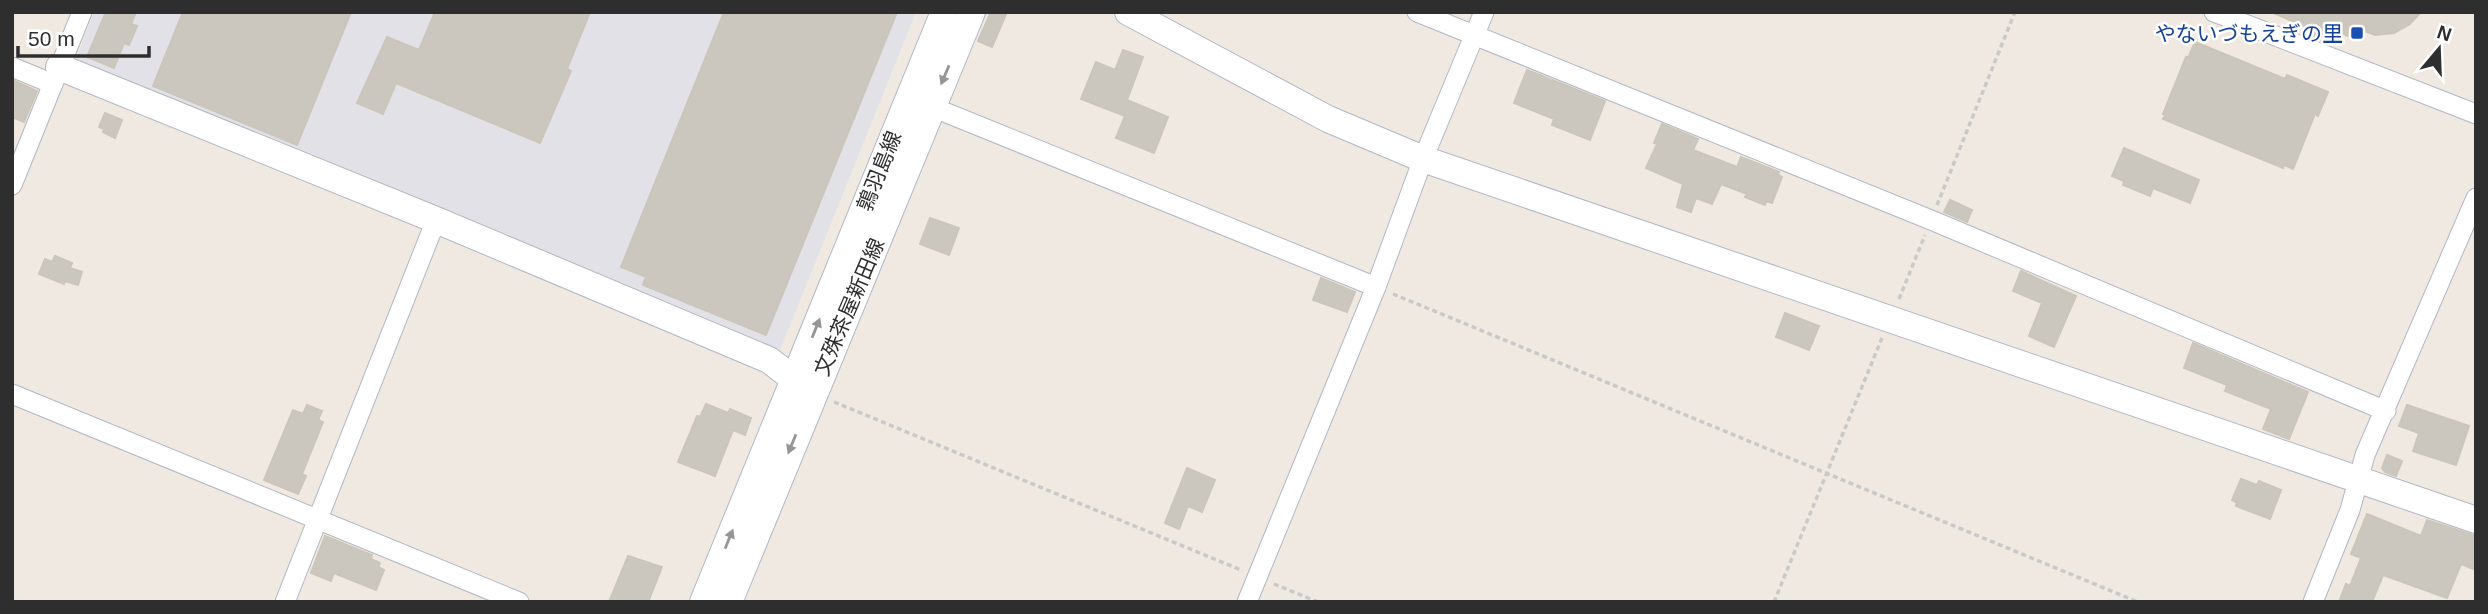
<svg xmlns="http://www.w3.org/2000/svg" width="2488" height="614" font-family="Arial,'Noto Sans JP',sans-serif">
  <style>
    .industrial { fill: #e3e1e8 }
    .building { fill: #cbc7bf; stroke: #cbc5ba; stroke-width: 2 }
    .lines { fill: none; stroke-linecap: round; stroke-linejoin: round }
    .street-casing { stroke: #b4b7c1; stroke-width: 21 }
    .secondary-casing { stroke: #b4b7c1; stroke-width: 28 }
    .path { stroke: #c9c9c9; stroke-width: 3.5; stroke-dasharray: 5 3.5; stroke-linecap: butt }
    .street { stroke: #fff; stroke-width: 19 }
    .secondary { stroke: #fff; stroke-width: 26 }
    .oneway { fill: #969696 }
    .transit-dot { fill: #1a4fb4; stroke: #fff; stroke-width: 2.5 }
    .labels { text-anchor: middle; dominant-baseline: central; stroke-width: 5; stroke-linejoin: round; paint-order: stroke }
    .transit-label { font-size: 21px; fill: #164399; stroke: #fff; text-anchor: end }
    .street-label { font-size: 21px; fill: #2e2e2e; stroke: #fff }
  </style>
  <rect width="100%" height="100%" fill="#efe9e1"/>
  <path class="industrial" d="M 94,12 L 916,12 L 780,350 L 74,64 Z"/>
  <path class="building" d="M 106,12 L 136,12 L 131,24 L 137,26 L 129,45 L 124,43 L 114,68 L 87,57 Z
    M 183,12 L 351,12 L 297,145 L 153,86 Z
    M 435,12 L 590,12 L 567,69 L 571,71 L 540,143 L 396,83 L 383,114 L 357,103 L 387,37 L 419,50 Z
    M 724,12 L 897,12 L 766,335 L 643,285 L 646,277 L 621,267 Z
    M 991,12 L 1007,12 L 992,47 L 978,41 Z
    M 2271,12 L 2421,12 L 2410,24 L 2394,33 L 2375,35 L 2352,26 L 2348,36 L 2331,29 L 2326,42 L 2308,35 L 2311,29 Z
    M 2195,42 L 2285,79 L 2287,75 L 2328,92 L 2318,116 L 2315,114 L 2293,169 L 2284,165 L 2283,168 L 2163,119 L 2165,115 L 2163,114 L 2186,57 L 2188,58 Z
    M 1123,50 L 1143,57 L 1127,100 L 1168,117 L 1154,153 L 1116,138 L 1125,116 L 1081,99 L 1096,62 L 1115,70 Z
    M 1527,70 L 1605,101 L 1590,140 L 1552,125 L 1554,119 L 1514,103 Z
    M 12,80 L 37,91 L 24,122 L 12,117 Z
    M 105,113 L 122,120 L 115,138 L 103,132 L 104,129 L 99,127 Z
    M 1662,124 L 1698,139 L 1693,150 L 1737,167 L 1741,157 L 1779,172 L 1778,175 L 1782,177 L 1772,203 L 1766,201 L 1765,205 L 1745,197 L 1747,194 L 1721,184 L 1712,204 L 1696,198 L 1691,212 L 1677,207 L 1683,184 L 1646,168 L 1657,144 L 1654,143 Z
    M 2124,148 L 2199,180 L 2190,203 L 2153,188 L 2150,196 L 2123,185 L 2124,181 L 2112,176 Z
    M 1950,200 L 1972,210 L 1967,222 L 1944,212 Z
    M 930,218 L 959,228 L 949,255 L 920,244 Z
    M 55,256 L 72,263 L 70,268 L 82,272 L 78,285 L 65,281 L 64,284 L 39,274 L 45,259 L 52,262 Z
    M 2021,271 L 2076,296 L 2054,347 L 2029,336 L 2042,303 L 2013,291 Z
    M 1321,278 L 1355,292 L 1347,312 L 1313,300 Z
    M 1785,313 L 1819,326 L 1809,350 L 1776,337 Z
    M 2193,343 L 2308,392 L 2289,439 L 2263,429 L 2271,409 L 2225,391 L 2227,385 L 2184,368 Z
    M 706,404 L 728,413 L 730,409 L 751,418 L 745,435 L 733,430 L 715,476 L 678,462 L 697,416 L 700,417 Z
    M 307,405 L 322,411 L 318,420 L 323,422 L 302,474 L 306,476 L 298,494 L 264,480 L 293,410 L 303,414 Z
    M 2407,405 L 2469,426 L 2456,465 L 2413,451 L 2419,433 L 2399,426 Z
    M 2387,455 L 2402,461 L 2396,476 L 2385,472 L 2382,468 Z
    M 1187,468 L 1215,480 L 1202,512 L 1188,506 L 1179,529 L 1165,523 Z
    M 2241,479 L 2257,485 L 2259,481 L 2281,490 L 2270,519 L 2236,506 L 2237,503 L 2232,500 Z
    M 2367,514 L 2421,536 L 2427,520 L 2476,536 L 2476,570 L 2461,564 L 2447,598 L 2383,575 L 2372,602 L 2339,602 L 2346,584 L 2350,586 L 2361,558 L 2351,554 Z
    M 325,536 L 372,555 L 371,559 L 380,563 L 378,567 L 384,570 L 376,590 L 334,573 L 331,581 L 311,573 Z
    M 628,556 L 662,567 L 648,602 L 609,602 Z"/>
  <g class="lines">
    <g class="street-casing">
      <path id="street" d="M 1417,12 L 1931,220 L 2386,411
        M 2214,12 L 2476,114
        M 12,67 L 53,84
        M 932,107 L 1376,287
        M 12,185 L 82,12
        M 12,394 L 519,602
        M 285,602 L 436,220
        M 1247,602 L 1376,287 L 1423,159 L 1484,12
        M 2313,602 L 2350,510 L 2365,455 L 2476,198"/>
    </g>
    <g class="secondary-casing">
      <path id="secondary" d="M 1128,12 L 1328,119 L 1423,159 L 2476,520
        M 59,67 L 436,220 L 769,360 L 813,394
        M 703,602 L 944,12
        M 729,602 L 972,12"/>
    </g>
    <path class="path" d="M 1937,205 L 2015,12
      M 1393,294 L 2138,602
      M 1899,299 L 1925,235
      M 834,402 L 1241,570
      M 1274,584 L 1318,602
      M 1774,602 L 1882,338"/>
    <use href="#street" class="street"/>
    <use href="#secondary" class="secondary"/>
  </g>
  <defs><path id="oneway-solid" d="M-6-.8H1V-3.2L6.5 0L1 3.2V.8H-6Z" transform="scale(1.75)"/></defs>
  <g class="oneway">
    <use href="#oneway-solid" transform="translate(945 75) rotate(113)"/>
    <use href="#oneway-solid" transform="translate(816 328) rotate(-68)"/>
    <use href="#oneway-solid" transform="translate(792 444) rotate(112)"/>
    <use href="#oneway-solid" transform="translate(729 539) rotate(-68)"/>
  </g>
  <rect class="transit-dot" x="2350" y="26" width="14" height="14" rx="3.5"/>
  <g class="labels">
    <g class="transit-label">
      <text x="2343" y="33">やないづもえぎの里</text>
    </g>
    <g class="street-label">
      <text transform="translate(879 171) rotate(-68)">鶉羽島線</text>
      <text transform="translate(849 307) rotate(-67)">文殊茶屋新田線</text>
    </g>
  </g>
  <rect width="2488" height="614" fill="none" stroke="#2e2e2e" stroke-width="28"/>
  <g transform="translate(2439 49) rotate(19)" stroke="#ffffff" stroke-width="5" paint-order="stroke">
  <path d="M0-5L12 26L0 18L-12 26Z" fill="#2e2e2e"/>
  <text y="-10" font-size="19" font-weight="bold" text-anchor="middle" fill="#2e2e2e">N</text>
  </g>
  <path d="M18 46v10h131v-10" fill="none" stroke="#2e2e2e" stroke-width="3.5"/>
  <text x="28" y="46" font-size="21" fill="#2e2e2e" stroke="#ffffff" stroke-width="5" paint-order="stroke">50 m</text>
</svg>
